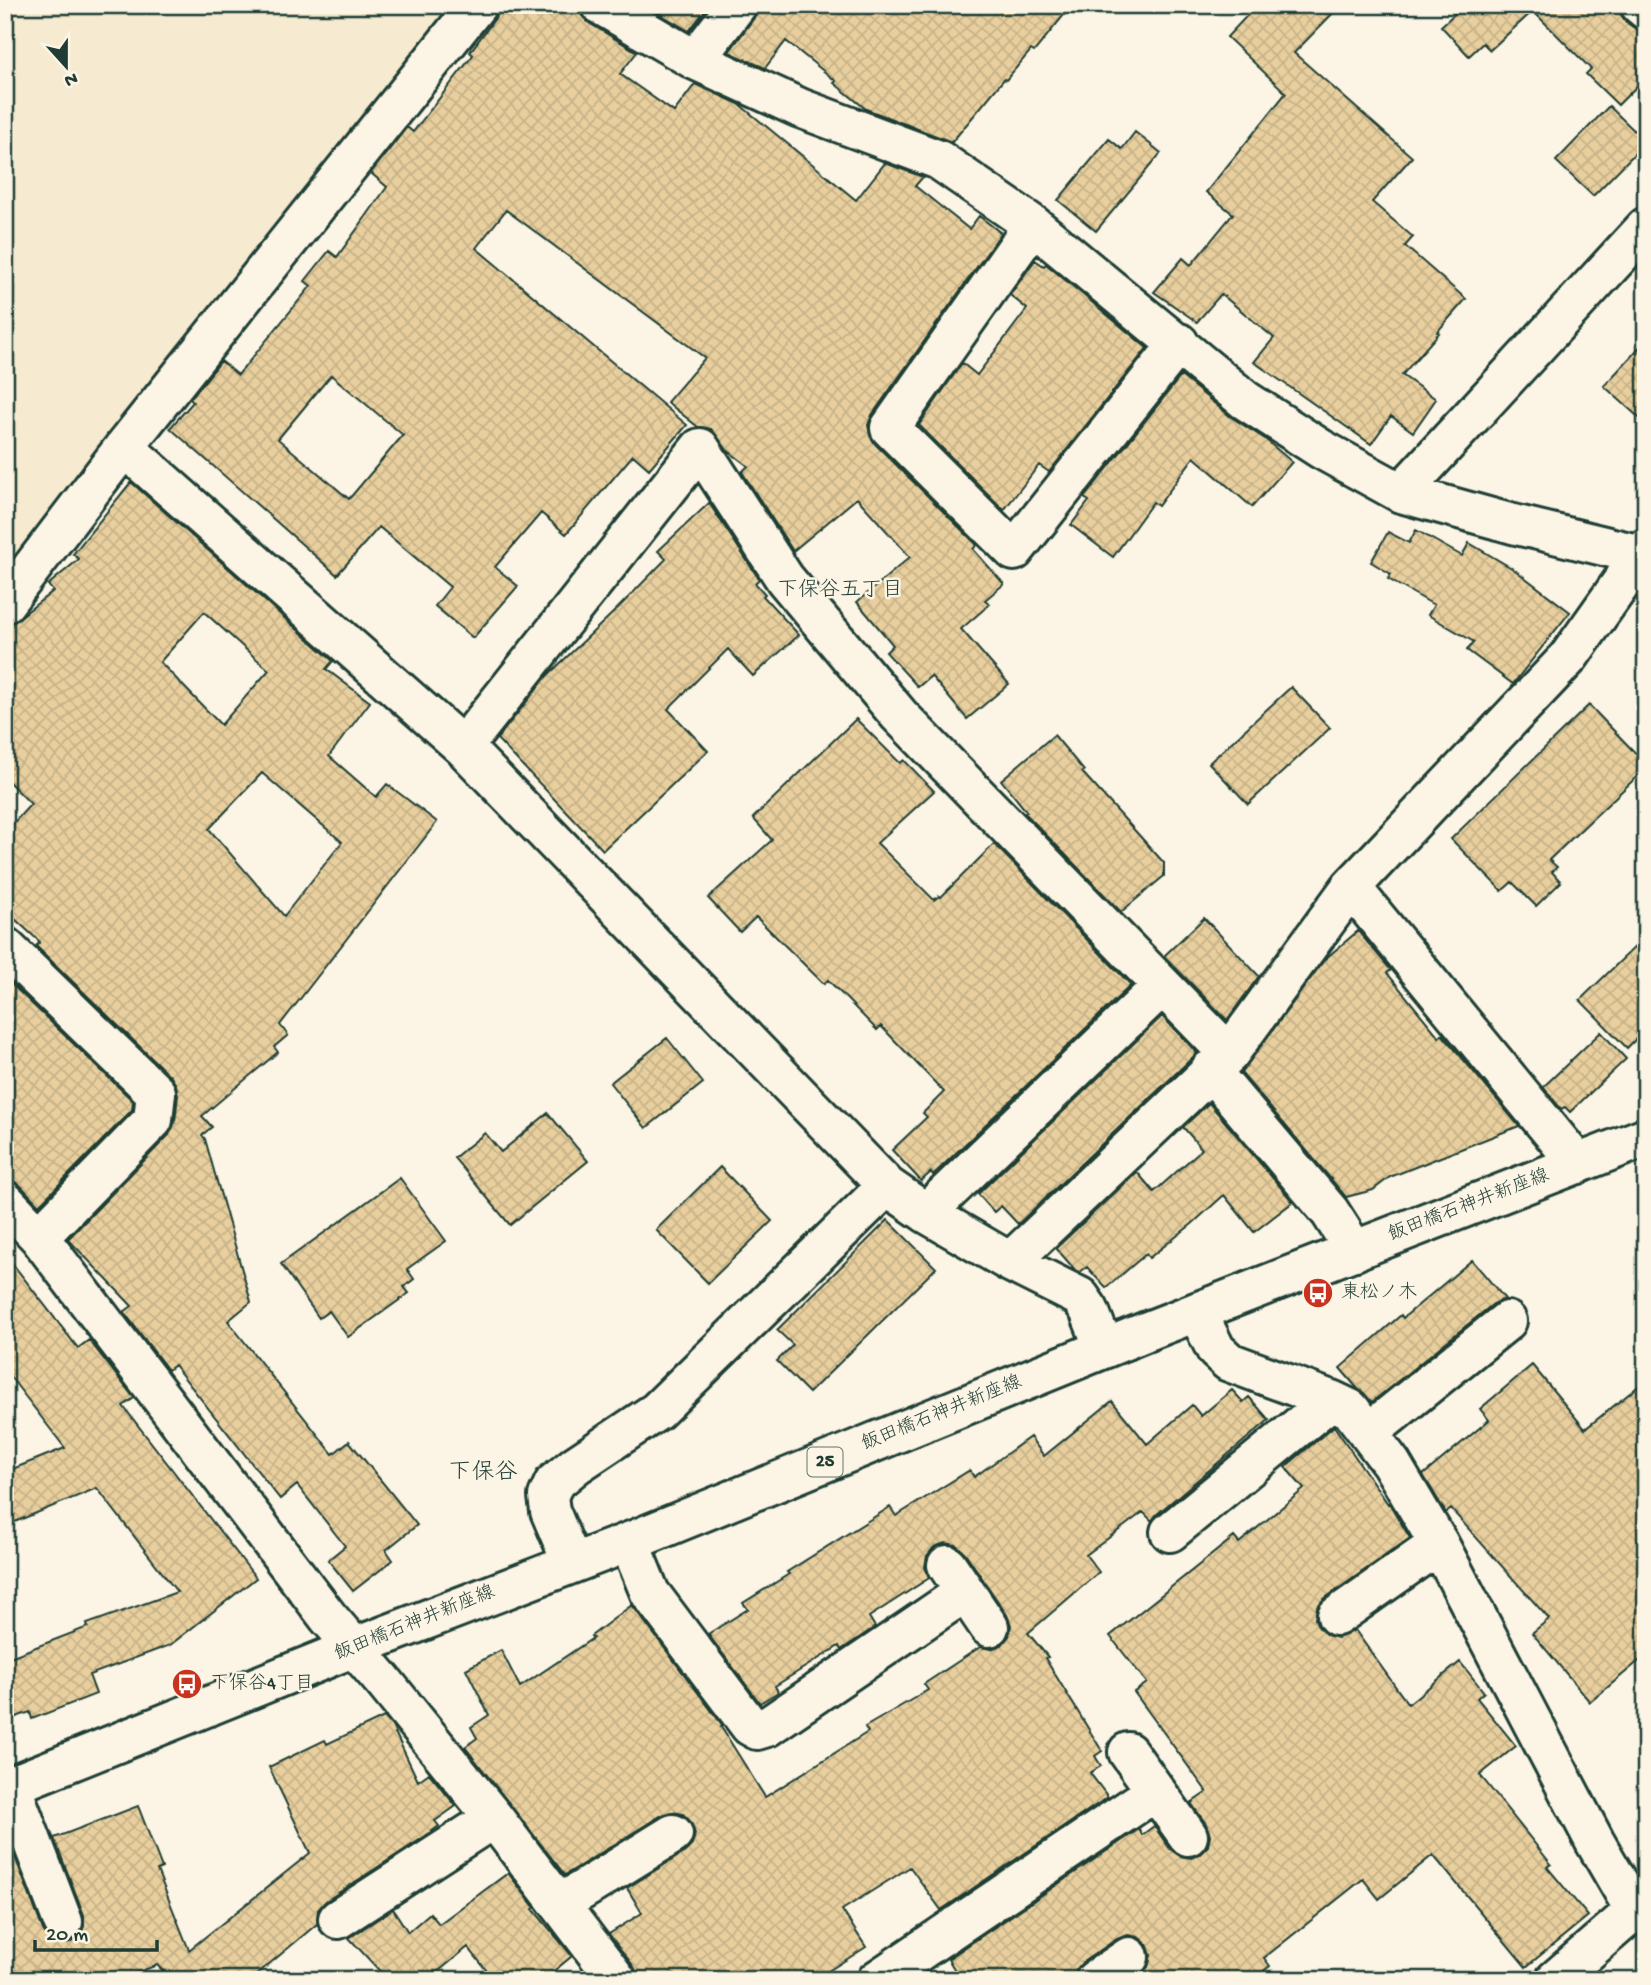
<svg xmlns="http://www.w3.org/2000/svg" width="1651" height="1985" font-family="'Gochi Hand','Klee One',sans-serif">
  <style>
    .built { fill: #f6ead0 }
    .building { fill: url(#building-cross-hatch); stroke: #1f3d34; stroke-width: 2; fill-rule: evenodd }
    .lines { fill: none; stroke-linecap: round; stroke-linejoin: round }
    .minor-casing { stroke: #1f3d34; stroke-width: 44 }
    .major-casing { stroke: #1f3d34; stroke-width: 44 }
    .minor { stroke: #fcf5e5; stroke-width: 38 }
    .major { stroke: #fcf5e5; stroke-width: 38 }
    .labels { text-anchor: middle; dominant-baseline: central; stroke-width: 5; stroke-linejoin: round; paint-order: stroke }
    .shield { fill: #fcf5e5; stroke: #617469; stroke-width: 2 }
    .shield-label { font-size: 18px; font-weight: bold; fill: #1f3d34 }
    .street-label { font-size: 19px; fill: #1f3d34; stroke: #fcf5e5 }
    .poi-label { font-size: 19px; fill: #1f3d34; stroke: #fcf5e5; text-anchor: start }
    .neighbourhood-label { font-size: 21px; fill: #1f3d34; stroke: #fcf5e5 }
    .quarter-label { font-size: 23px; fill: #1f3d34; stroke: #fcf5e5 }
  </style>
  <defs>
    <pattern id="building-cross-hatch" width="8" height="8" patternUnits="userSpaceOnUse" patternTransform="scale(1.75)"><rect width="8" height="8" fill="#e9cf9e"/><path d="M0 0l8 8M0 8l8-8" fill="none" stroke="#c7b389"/></pattern>
  </defs>
  <rect width="100%" height="100%" fill="#fcf5e5"/>
  <filter id="ink" filterUnits="userSpaceOnUse"><feTurbulence type="fractalNoise" baseFrequency=".0143" numOctaves="2"/><feDisplacementMap in="SourceGraphic" scale="14" xChannelSelector="R" yChannelSelector="G"/><feConvolveMatrix kernelMatrix="1 2 1 2 8 2 1 2 1" color-interpolation-filters="sRGB"/></filter>
  <g filter="url(#ink)">
    <path class="built" d="M 5,5 L 465,5 L 5,577 Z"/>
    <path class="building" d="M 505,5 L 579,5 L 582,16 L 589,23 L 637,52 L 620,74 L 674,112 L 695,84 L 739,104 L 856,200 L 885,163 L 923,177 L 915,186 L 969,229 L 979,216 L 1001,233 L 872,415 L 868,425 L 870,435 L 875,444 L 977,545 L 973,549 L 1004,584 L 985,600 L 990,604 L 961,629 L 1009,684 L 967,719 L 931,676 L 918,687 L 886,652 L 893,645 L 857,602 L 910,557 L 857,498 L 793,551 L 742,472 L 748,466 L 727,450 L 711,429 L 698,427 L 667,402 L 705,358 L 506,210 L 476,248 L 687,425 L 649,469 L 633,455 L 566,534 L 541,513 L 495,567 L 518,586 L 473,638 L 435,606 L 450,587 L 379,527 L 337,575 L 170,428 L 193,402 L 190,399 L 221,361 L 238,375 L 311,286 L 305,281 L 329,251 L 337,257 L 387,187 L 371,173 L 407,127 L 413,132 L 473,55 L 470,52 ZM 331,375 L 403,435 L 349,499 L 278,439 Z
      M 645,5 L 709,5 L 689,31 Z
      M 758,5 L 1072,5 L 1034,52 L 1031,50 L 1006,80 L 1004,79 L 952,142 L 866,109 L 834,83 L 836,81 L 786,41 L 765,68 L 729,52 L 754,18 Z
      M 1257,5 L 1341,5 L 1294,53 L 1412,157 L 1372,202 L 1413,237 L 1405,246 L 1466,299 L 1437,332 L 1439,333 L 1402,375 L 1436,399 L 1413,432 L 1391,416 L 1371,444 L 1254,362 L 1274,338 L 1221,294 L 1197,322 L 1154,292 L 1183,258 L 1191,265 L 1233,214 L 1206,192 L 1286,93 L 1227,37 Z
      M 1464,5 L 1618,5 L 1620,13 L 1626,22 L 1633,27 L 1646,32 L 1646,77 L 1618,105 L 1586,74 L 1591,69 L 1533,11 L 1490,50 L 1483,43 L 1469,56 L 1441,26 Z
      M 1609,106 L 1646,142 L 1593,196 L 1556,161 Z
      M 1135,132 L 1161,153 L 1096,231 L 1058,200 L 1109,139 L 1122,149 Z
      M 1035,260 L 1044,266 L 1046,264 L 1147,348 L 1049,472 L 1039,465 L 1004,510 L 919,425 L 962,363 L 977,375 L 1027,309 L 1010,295 Z
      M 1646,340 L 1646,424 L 1604,386 Z
      M 1181,376 L 1231,417 L 1265,439 L 1292,462 L 1252,507 L 1194,457 L 1158,506 L 1153,502 L 1113,557 L 1071,525 L 1089,501 L 1084,498 Z
      M 131,482 L 333,661 L 326,669 L 370,702 L 329,756 L 376,797 L 387,784 L 437,822 L 280,1025 L 288,1035 L 274,1047 L 278,1052 L 202,1116 L 212,1127 L 202,1135 L 205,1139 L 251,1302 L 228,1321 L 333,1454 L 349,1441 L 417,1525 L 386,1550 L 393,1560 L 353,1591 L 328,1560 L 345,1546 L 297,1485 L 280,1499 L 174,1365 L 168,1370 L 124,1312 L 132,1306 L 68,1239 L 169,1135 L 175,1122 L 178,1095 L 176,1085 L 171,1077 L 36,946 L 40,942 L 5,910 L 5,832 L 31,804 L 5,778 L 5,629 L 53,591 L 48,585 L 79,559 L 73,554 ZM 204,612 L 269,670 L 221,725 L 160,662 ZM 262,773 L 342,842 L 284,916 L 209,829 Z
      M 709,503 L 759,579 L 755,583 L 765,594 L 763,596 L 799,635 L 753,676 L 728,649 L 668,709 L 708,751 L 603,850 L 497,739 L 548,675 L 616,610 L 666,559 L 658,551 Z
      M 1416,530 L 1462,556 L 1469,543 L 1515,570 L 1570,612 L 1513,684 L 1467,650 L 1474,642 L 1428,615 L 1434,605 L 1388,579 L 1391,574 L 1371,562 L 1388,532 L 1409,543 Z
      M 1291,687 L 1330,728 L 1248,804 L 1209,763 Z
      M 1589,705 L 1646,764 L 1646,768 L 1549,860 L 1557,867 L 1552,872 L 1561,882 L 1536,906 L 1512,882 L 1502,891 L 1451,839 Z
      M 856,719 L 900,763 L 904,760 L 934,791 L 877,843 L 934,900 L 939,896 L 941,897 L 994,844 L 1131,985 L 933,1175 L 931,1172 L 921,1181 L 892,1150 L 927,1117 L 923,1113 L 944,1092 L 881,1026 L 877,1030 L 828,980 L 824,984 L 756,917 L 740,932 L 708,898 L 772,840 L 753,818 Z
      M 1054,735 L 1084,771 L 1082,772 L 1164,863 L 1164,876 L 1121,912 L 1025,813 L 1027,812 L 1001,780 Z
      M 1204,918 L 1259,976 L 1227,1020 L 1164,956 Z
      M 1358,931 L 1391,970 L 1387,973 L 1439,1037 L 1442,1034 L 1519,1126 L 1390,1177 L 1373,1190 L 1346,1197 L 1241,1073 L 1325,959 Z
      M 1646,936 L 1646,1029 L 1627,1048 L 1580,1000 Z
      M 5,978 L 133,1101 L 132,1110 L 39,1205 L 21,1186 L 5,1175 Z
      M 1162,1016 L 1197,1053 L 1191,1059 L 1018,1224 L 1001,1206 L 994,1212 L 978,1194 Z
      M 1601,1032 L 1626,1059 L 1570,1112 L 1565,1107 L 1561,1109 L 1543,1087 Z
      M 667,1038 L 703,1083 L 646,1128 L 610,1083 Z
      M 1209,1103 L 1293,1202 L 1254,1232 L 1224,1195 L 1192,1224 L 1149,1258 L 1146,1254 L 1106,1288 L 1087,1267 L 1080,1272 L 1076,1271 L 1056,1248 L 1137,1172 L 1154,1192 L 1202,1149 L 1183,1127 Z
      M 548,1113 L 588,1161 L 510,1225 L 454,1158 L 485,1133 L 501,1152 Z
      M 720,1167 L 772,1221 L 708,1283 L 656,1230 Z
      M 400,1178 L 446,1241 L 407,1269 L 414,1279 L 404,1287 L 409,1293 L 348,1337 L 329,1311 L 319,1318 L 281,1264 Z
      M 888,1220 L 936,1268 L 809,1393 L 777,1361 L 793,1345 L 777,1330 Z
      M 5,1254 L 78,1348 L 89,1340 L 134,1398 L 123,1406 L 256,1578 L 170,1645 L 89,1675 L 96,1694 L 32,1719 L 30,1712 L 5,1721 L 5,1659 L 88,1627 L 87,1624 L 177,1592 L 97,1488 L 5,1526 L 5,1472 L 65,1448 L 5,1370 Z
      M 1472,1260 L 1505,1299 L 1493,1304 L 1372,1402 L 1357,1388 L 1340,1368 L 1401,1315 L 1403,1318 Z
      M 1532,1365 L 1585,1429 L 1646,1380 L 1646,1655 L 1590,1702 L 1532,1633 L 1549,1619 L 1451,1509 L 1446,1513 L 1423,1475 L 1489,1420 L 1480,1409 Z
      M 1232,1390 L 1243,1402 L 1249,1397 L 1269,1420 L 1156,1515 L 1152,1521 L 1143,1512 L 1086,1555 L 1099,1572 L 1028,1633 L 1048,1657 L 1045,1658 L 1102,1751 L 1095,1756 L 1101,1766 L 1090,1773 L 1108,1797 L 941,1910 L 910,1867 L 842,1910 L 866,1947 L 814,1980 L 638,1980 L 634,1967 L 609,1934 L 642,1913 L 627,1888 L 685,1852 L 692,1845 L 695,1834 L 691,1822 L 683,1814 L 672,1812 L 662,1815 L 565,1875 L 465,1747 L 477,1738 L 471,1727 L 489,1715 L 466,1669 L 501,1650 L 520,1687 L 593,1638 L 591,1636 L 632,1605 L 723,1726 L 721,1727 L 765,1797 L 868,1732 L 865,1727 L 928,1690 L 924,1684 L 980,1647 L 991,1649 L 1002,1645 L 1009,1636 L 1011,1625 L 1007,1615 L 965,1553 L 956,1545 L 945,1543 L 934,1547 L 927,1556 L 925,1567 L 929,1578 L 869,1617 L 875,1627 L 841,1650 L 839,1646 L 775,1686 L 778,1692 L 760,1703 L 708,1634 L 748,1609 L 743,1603 L 789,1574 L 787,1572 L 890,1507 L 896,1516 L 970,1470 L 974,1477 L 1030,1437 L 1044,1456 L 1112,1401 L 1147,1444 L 1192,1405 L 1201,1416 Z
      M 1334,1426 L 1388,1504 L 1389,1503 L 1410,1538 L 1324,1599 L 1317,1607 L 1315,1619 L 1319,1628 L 1327,1635 L 1338,1638 L 1355,1630 L 1408,1704 L 1460,1662 L 1484,1692 L 1477,1698 L 1516,1746 L 1480,1775 L 1551,1864 L 1547,1867 L 1588,1916 L 1526,1967 L 1433,1855 L 1379,1899 L 1363,1879 L 1264,1958 L 1270,1966 L 1252,1980 L 1134,1980 L 1148,1967 L 1151,1955 L 1147,1944 L 1138,1937 L 1128,1935 L 1117,1939 L 1083,1962 L 1076,1970 L 1073,1980 L 961,1980 L 948,1959 L 1139,1829 L 1142,1835 L 1154,1826 L 1170,1849 L 1180,1856 L 1191,1858 L 1200,1854 L 1208,1846 L 1210,1835 L 1206,1824 L 1191,1803 L 1207,1792 L 1134,1692 L 1147,1683 L 1110,1636 L 1234,1537 L 1239,1543 L 1304,1489 L 1285,1467 Z
      M 384,1717 L 392,1726 L 418,1781 L 429,1773 L 456,1806 L 435,1821 L 439,1826 L 424,1837 L 326,1901 L 318,1910 L 317,1924 L 250,1980 L 153,1980 L 163,1971 L 157,1965 L 119,1980 L 25,1980 L 13,1967 L 5,1946 L 5,1861 L 15,1857 L 43,1930 L 49,1938 L 59,1943 L 71,1942 L 80,1935 L 84,1926 L 84,1915 L 54,1838 L 138,1806 L 162,1868 L 157,1870 L 189,1950 L 310,1853 L 269,1767 L 325,1740 L 327,1744 Z
      M 508,1873 L 535,1908 L 533,1909 L 572,1956 L 543,1980 L 494,1980 L 468,1947 L 428,1980 L 388,1980 L 349,1938 L 393,1909 L 408,1932 L 430,1913 L 439,1924 Z"/>
    <g class="lines">
      <g class="minor-casing">
        <path id="minor" d="M 601,5 L 695,60 L 800,108 L 939,160 L 1033,225 L 1245,400 L 1321,449 L 1401,493 L 1513,524 L 1641,555 L 1646,559
          M 1640,5 L 1646,10
          M 695,60 L 737,5
          M 1033,225 L 890,428 L 1014,551 L 1179,343
          M 124,447 L 463,747 L 887,1186 L 926,1213 L 1010,1262 L 1080,1297 L 1089,1310 L 1104,1348
          M 1401,493 L 1646,227
          M 5,603 L 124,447 L 477,5
          M 463,747 L 700,448 L 785,579 L 899,715 L 1229,1054
          M 1351,887 L 1578,1164
          M 5,947 L 156,1093 L 153,1120 L 39,1237
          M 1210,1070 L 1330,1212 L 1355,1251
          M 5,1201 L 39,1237 L 328,1617 L 384,1682 L 494,1818 L 617,1980
          M 926,1213 L 1162,986
          M 1010,1262 L 1229,1054 L 1351,887 L 1568,658 L 1646,548
          M 1197,1312 L 1216,1350 L 1229,1362 L 1331,1400 L 1350,1409 L 1391,1463 L 1439,1544 L 1595,1842 L 1635,1911
          M 1368,1433 L 1507,1321
          M 1170,1532 L 1331,1400
          M 629,1542 L 650,1593 L 750,1726 L 757,1730 L 767,1727 L 965,1592
          M 572,1563 L 550,1511 L 548,1496 L 554,1483 L 576,1465 L 657,1411 L 887,1186
          M 947,1565 L 989,1627
          M 1337,1616 L 1439,1544
          M 1128,1752 L 1188,1836
          M 11,1786 L 63,1922
          M 560,1904 L 673,1834
          M 338,1919 L 494,1818
          M 877,1980 L 1156,1791
          M 1095,1980 L 1129,1957
          M 1555,1980 L 1646,1901"/>
      </g>
      <g class="major-casing">
        <path id="major" d="M 5,1788 L 355,1647 L 629,1542 L 1145,1332 L 1646,1137"/>
      </g>
      <use href="#minor" class="minor"/>
      <use href="#major" class="major"/>
    </g>
  </g>
  <defs>
    <g id="bus-disc" transform="scale(1.575)"><circle r="9.5" fill="#c8321e" stroke="#fcf5e5"/><path d="M-5-6H5V4H4V6H2V4H-2V6H-4V4H-5ZM-3.5-4V0h7V-4ZM-3.5 1.2v1.5H-2V1.2ZM2 1.2v1.5H3.5V1.2Z" fill="#fff"/></g>
  </defs>
  <g fill-rule="evenodd">
    <use href="#bus-disc" x="1318" y="1293"/>
    <use href="#bus-disc" x="187" y="1684"/>
  </g>
  <g class="labels">
    <rect class="shield" x="807.5" y="1447.5" width="35" height="29" rx="5"/>
    <g class="shield-label">
      <text x="825" y="1462">25</text>
    </g>
    <g class="street-label">
      <text transform="translate(1469 1206) rotate(-21)">飯田橋石神井新座線</text>
      <text transform="translate(942 1414) rotate(-22)">飯田橋石神井新座線</text>
      <text transform="translate(415 1624) rotate(-22)">飯田橋石神井新座線</text>
    </g>
    <g class="poi-label">
      <text x="1341" y="1293">東松ノ木</text>
      <text x="210" y="1684">下保谷4丁目</text>
    </g>
    <g class="neighbourhood-label">
      <text x="840" y="591">下保谷五丁目</text>
    </g>
    <g class="quarter-label">
      <text x="483" y="1473">下保谷</text>
    </g>
  </g>
  <rect width="1651" height="1985" fill="none" stroke="#fcf5e5" stroke-width="28"/>
  <rect x="14" y="14" width="1623" height="1957" fill="none" stroke="#1f3d34" stroke-width="2.5" filter="url(#ink)"/>
  <g transform="translate(66 66) rotate(159)" stroke="#fcf5e5" stroke-width="5" paint-order="stroke">
  <path d="M0-5L12 26L0 18L-12 26Z" fill="#1f3d34"/>
  <text y="-10" font-size="19" font-weight="bold" text-anchor="middle" fill="#1f3d34">N</text>
  </g>
  <path d="M35 1940v10h122v-10" fill="none" stroke="#1f3d34" stroke-width="3.5"/>
  <text x="46" y="1940" font-size="21" fill="#1f3d34" stroke="#fcf5e5" stroke-width="5" paint-order="stroke">20 m</text>
</svg>
